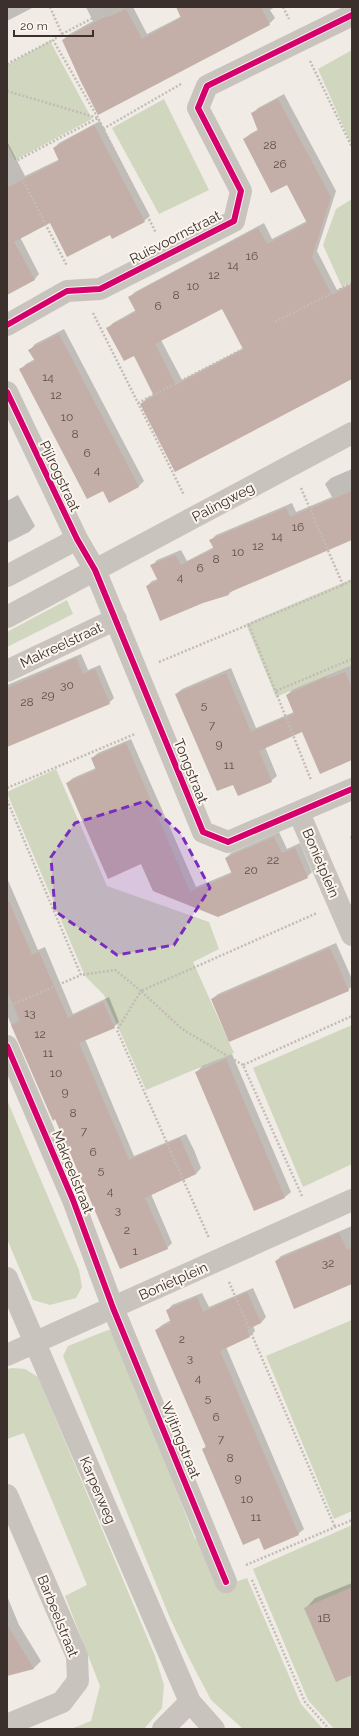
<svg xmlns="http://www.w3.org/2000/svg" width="359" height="1736" font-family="Raleway,sans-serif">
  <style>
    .green { fill: #d1d6bf }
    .shadow { fill: #0003; fill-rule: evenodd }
    .building { fill: #c3afa7; fill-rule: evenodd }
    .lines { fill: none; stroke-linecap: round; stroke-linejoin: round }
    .path { stroke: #c2bbb6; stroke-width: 2.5; stroke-dasharray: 2 2; stroke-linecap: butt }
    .minor { stroke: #c9c3be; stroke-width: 22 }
    .cycleway-casing { stroke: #fbf5ee; stroke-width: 8 }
    .cycleway { stroke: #d6006c; stroke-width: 6 }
    .marked { fill: #7b2cbf; fill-opacity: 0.2; stroke: #7b2cbf; stroke-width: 3; stroke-dasharray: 8 5; stroke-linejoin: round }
    .labels { text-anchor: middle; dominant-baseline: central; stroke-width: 4; stroke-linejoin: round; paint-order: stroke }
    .number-label { font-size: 12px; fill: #5d504a }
    .street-label { font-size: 14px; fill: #3b302b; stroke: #fbf5ee }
  </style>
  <rect width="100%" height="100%" fill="#f0ebe5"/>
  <path class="green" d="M 50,41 L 92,119 L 15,160 L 7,144 L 7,65 Z
    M 352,50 L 352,146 L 318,69 Z
    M 164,99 L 209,190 L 159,214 L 112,128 Z
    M 352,199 L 352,282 L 342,287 L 323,245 L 336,209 Z
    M 352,579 L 352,665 L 276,697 L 246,624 Z
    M 67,600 L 73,614 L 7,647 L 7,632 Z
    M 56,769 L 107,886 L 209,922 L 219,949 L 193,962 L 234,1053 L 146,1090 L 104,995 L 85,976 L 7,793 L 7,792 Z
    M 352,1025 L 352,1164 L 303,1187 L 253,1068 Z
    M 7,1100 L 79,1270 L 82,1287 L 76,1298 L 50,1305 L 33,1300 L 7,1239 Z
    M 352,1320 L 352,1511 L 334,1519 L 266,1356 Z
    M 108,1330 L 116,1332 L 195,1539 L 203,1536 L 223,1586 L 247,1578 L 301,1704 L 323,1729 L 243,1729 L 211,1700 L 189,1658 L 170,1618 L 63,1356 L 68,1346 Z
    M 12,1368 L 25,1369 L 38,1377 L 155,1656 L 164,1685 L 162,1708 L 144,1729 L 71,1729 L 91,1721 L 100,1686 L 65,1596 L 87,1585 L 24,1433 L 7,1439 L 7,1369 Z
    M 352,1525 L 352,1729 L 334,1729 L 308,1700 L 253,1569 Z"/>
  <path class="shadow" d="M 7,7 L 34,7 L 7,21 Z
    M 86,7 L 133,7 L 147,34 L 182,16 L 177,7 L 275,7 L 270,10 L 275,18 L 269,24 L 99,114 L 63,40 L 68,35 L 93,21 Z
    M 284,94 L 336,191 L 317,251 L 337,290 L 352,283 L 352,378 L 141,404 L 147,398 L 155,394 L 134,354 L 108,328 L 113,323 L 136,310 L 130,297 L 135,292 L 264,223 L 272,239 L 307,221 L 287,183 L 244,139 L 250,134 L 259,129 L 252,114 L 258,108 ZM 222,308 L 244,348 L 182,380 L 161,340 Z
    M 100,121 L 150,216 L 144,221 L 110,234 L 50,222 L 20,237 L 39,274 L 34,280 L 7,294 L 7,141 L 25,176 L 60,159 L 54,148 L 59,143 Z
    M 64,329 L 144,481 L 139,486 L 110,501 L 104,490 L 20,370 L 26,364 L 35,359 L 30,350 L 35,344 Z
    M 352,469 L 352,531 L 234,589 L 229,594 L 203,602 L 147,586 L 152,581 L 158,579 L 152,566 L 157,560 L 181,550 L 187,561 L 214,547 L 211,540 L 216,535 L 292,503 L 296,512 L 332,497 L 325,484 L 331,478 Z
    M 18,495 L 35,526 L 29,532 L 7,543 L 7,501 Z
    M 81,654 L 88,670 L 100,665 L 114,698 L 109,703 L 7,746 L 7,685 Z
    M 352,665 L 352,759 L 303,730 L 265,747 L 277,776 L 271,781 L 233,784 L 176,694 L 182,689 L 231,668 L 256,728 L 294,712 L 287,695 L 292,690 Z
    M 131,739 L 196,887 L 232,872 L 226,858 L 231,853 L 279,832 L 287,849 L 300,843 L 312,872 L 307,877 L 218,916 L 142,863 L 67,783 L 73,778 L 96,768 L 92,758 L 98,753 Z
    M 352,834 L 352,842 L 350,837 Z
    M 7,878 L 38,950 L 45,947 L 73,1014 L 109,997 L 119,1022 L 114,1027 L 85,1039 L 134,1156 L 186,1134 L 194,1150 L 201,1168 L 196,1174 L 151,1194 L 172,1243 L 167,1248 L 56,1118 L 53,1119 L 7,1015 Z
    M 336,943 L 352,979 L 352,986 L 348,990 L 230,1040 L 212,999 L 218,994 Z
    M 232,1054 L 291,1192 L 285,1197 L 255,1210 L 197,1072 L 202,1066 Z
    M 352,1226 L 352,1283 L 276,1261 L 281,1256 Z
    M 253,1288 L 266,1317 L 261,1323 L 253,1326 L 255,1331 L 250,1336 L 226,1347 L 304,1529 L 298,1534 L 260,1537 L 203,1450 L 206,1446 L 156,1330 L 162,1325 L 171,1320 L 167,1311 L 172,1305 L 202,1293 L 209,1307 Z
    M 352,1583 L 352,1674 L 306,1608 L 315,1598 Z
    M 7,1596 L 19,1625 L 41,1661 L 34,1668 L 7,1675 Z"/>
  <path class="building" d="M 176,7 L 261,7 L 270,25 L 98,115 L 81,82 L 62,40 L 101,19 L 108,16 L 109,17 L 126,9 L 142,39 L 181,18 Z
    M 278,99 L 331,197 L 312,257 L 332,295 L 352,284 L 352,379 L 175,472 L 140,404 L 154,396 L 134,356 L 124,361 L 106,328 L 136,312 L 128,297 L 180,269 L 258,228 L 267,244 L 307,223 L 287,185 L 271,193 L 243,139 L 258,131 L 251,113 ZM 222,309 L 243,349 L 176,385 L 155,344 Z
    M 94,125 L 145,222 L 112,239 L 110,235 L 67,257 L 50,223 L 14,242 L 35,280 L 7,295 L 7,188 L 59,161 L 53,148 Z
    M 59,334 L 139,487 L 109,503 L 103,491 L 87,499 L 19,369 L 35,361 L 28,350 Z
    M 352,491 L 352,540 L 228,593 L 229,595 L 203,603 L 160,621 L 146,586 L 158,581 L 150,565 L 175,555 L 181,565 L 214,549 L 209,540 L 286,508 L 290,517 Z
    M 76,658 L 83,674 L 95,669 L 110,704 L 7,747 L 7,688 Z
    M 345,672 L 352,688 L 352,760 L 320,774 L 302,732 L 259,751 L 272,782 L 238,796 L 233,785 L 217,791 L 175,694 L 226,673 L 251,732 L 294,714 L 286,695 L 326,677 L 327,679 Z
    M 126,743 L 190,892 L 232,874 L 225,858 L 274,837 L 282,853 L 295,848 L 308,878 L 218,917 L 153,891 L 141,864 L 108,879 L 66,783 L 96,770 L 91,758 Z
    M 7,897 L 32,955 L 39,952 L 68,1018 L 103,1002 L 115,1028 L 79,1043 L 129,1160 L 180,1138 L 196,1174 L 145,1198 L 168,1249 L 120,1269 L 82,1181 L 55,1119 L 53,1121 L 11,1025 L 20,1021 L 7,990 Z
    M 330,948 L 349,991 L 229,1042 L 211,999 Z
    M 226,1059 L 285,1198 L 254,1211 L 195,1072 Z
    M 339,1233 L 347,1250 L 352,1247 L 352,1284 L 294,1309 L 275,1261 Z
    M 247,1292 L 261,1323 L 247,1330 L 250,1337 L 220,1351 L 299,1535 L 264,1550 L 259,1538 L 243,1545 L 202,1449 L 206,1447 L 155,1330 L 171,1323 L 166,1310 L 197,1297 L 203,1312 Z
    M 352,1587 L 352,1675 L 336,1682 L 304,1608 Z
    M 7,1624 L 34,1669 L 7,1676 Z"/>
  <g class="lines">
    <path class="path" d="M 50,7 L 62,34 L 53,40 L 98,118
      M 283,7 L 289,19
      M 62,34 L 114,7
      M 310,61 L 352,147
      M 7,64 L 53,40
      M 7,91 L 98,118
      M 103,129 L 181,84
      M 7,149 L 67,266
      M 14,162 L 98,118 L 156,233
      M 93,313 L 184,495
      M 275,322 L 352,283
      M 138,403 L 243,349
      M 301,488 L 343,585 L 352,580
      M 249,625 L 311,780
      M 159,662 L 343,585
      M 276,691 L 352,659
      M 7,788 L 135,734
      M 7,800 L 81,975 L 115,970 L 141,991 L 117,1030 L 209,1238
      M 7,1007 L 81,975
      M 243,1065 L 182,1029 L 141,991 L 317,913
      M 302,1196 L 243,1065 L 352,1016
      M 229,1282 L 335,1527
      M 246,1565 L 352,1520
      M 252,1580 L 305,1702 L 329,1729"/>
    <path class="minor" d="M 7,325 L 67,291 L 100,289 L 234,221 L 241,191 L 198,108 L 207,86 L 352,15
      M 7,392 L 77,539 L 95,570 L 203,832 L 228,842 L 352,789
      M 7,576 L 77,539
      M 7,617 L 352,433
      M 7,671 L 116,619
      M 299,813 L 352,935
      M 7,1046 L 73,1200 L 113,1308 L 226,1582
      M 7,1278 L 190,1702 L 214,1729
      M 7,1355 L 352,1200
      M 7,1495 L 77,1656 L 78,1681 L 62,1702 L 7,1725
      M 163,1729 L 190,1702"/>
    <g class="cycleway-casing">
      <path id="cycleway" d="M 7,325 L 67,291 L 100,289 L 234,221 L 241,191 L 198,108 L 207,86 L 352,15
        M 7,392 L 77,539 L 95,570 L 203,832 L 228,842 L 352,789
        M 7,1046 L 73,1200 L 113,1308 L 226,1582"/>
    </g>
    <use href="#cycleway" class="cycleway"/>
  </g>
  <path class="marked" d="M 146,801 L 181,834 L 210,888 L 174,945 L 117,955 L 55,911 L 51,857 L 75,823 Z"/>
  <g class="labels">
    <g class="number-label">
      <text x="270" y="145">28</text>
      <text x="280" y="164">26</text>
      <text x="252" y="256">16</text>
      <text x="233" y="265">14</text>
      <text x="214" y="275">12</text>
      <text x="193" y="286">10</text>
      <text x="176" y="295">8</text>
      <text x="158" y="306">6</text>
      <text x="48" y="377">14</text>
      <text x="56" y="395">12</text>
      <text x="67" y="417">10</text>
      <text x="75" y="434">8</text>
      <text x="87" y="453">6</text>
      <text x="97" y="470">4</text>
      <text x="298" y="527">16</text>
      <text x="277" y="536">14</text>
      <text x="258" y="546">12</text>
      <text x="238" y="552">10</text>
      <text x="216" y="559">8</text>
      <text x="200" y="568">6</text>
      <text x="180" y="577">4</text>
      <text x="67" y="685">30</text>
      <text x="48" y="695">29</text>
      <text x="27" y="702">28</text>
      <text x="204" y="705">5</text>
      <text x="212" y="725">7</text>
      <text x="219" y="744">9</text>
      <text x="229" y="765">11</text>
      <text x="273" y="860">22</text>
      <text x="251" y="870">20</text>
      <text x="30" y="1013">13</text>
      <text x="40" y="1034">12</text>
      <text x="48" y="1053">11</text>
      <text x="56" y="1073">10</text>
      <text x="65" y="1092">9</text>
      <text x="73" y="1113">8</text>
      <text x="84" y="1131">7</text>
      <text x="93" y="1152">6</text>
      <text x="101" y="1170">5</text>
      <text x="110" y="1191">4</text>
      <text x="118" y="1210">3</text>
      <text x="127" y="1230">2</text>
      <text x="135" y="1251">1</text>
      <text x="328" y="1263">32</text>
      <text x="182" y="1339">2</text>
      <text x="190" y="1358">3</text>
      <text x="198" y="1378">4</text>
      <text x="208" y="1398">5</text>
      <text x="216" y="1417">6</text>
      <text x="221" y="1439">7</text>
      <text x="230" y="1458">8</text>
      <text x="238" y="1478">9</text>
      <text x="247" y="1499">10</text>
      <text x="256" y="1517">11</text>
      <text x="324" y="1618">1B</text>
    </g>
    <g class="street-label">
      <text transform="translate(175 237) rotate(-27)">Ruisvoornstraat</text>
      <text transform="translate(60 476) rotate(65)">Pijlrogstraat</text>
      <text transform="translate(223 502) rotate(-28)">Palingweg</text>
      <text transform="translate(61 645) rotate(-25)">Makreelstraat</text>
      <text transform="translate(191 771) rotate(68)">Tongstraat</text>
      <text transform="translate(321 863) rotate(67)">Bonietplein</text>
      <text transform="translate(73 1172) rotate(68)">Makreelstraat</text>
      <text transform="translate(173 1281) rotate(-24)">Bonietplein</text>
      <text transform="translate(181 1440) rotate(68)">Wijtingstraat</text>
      <text transform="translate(98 1490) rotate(67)">Karperweg</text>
      <text transform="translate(58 1616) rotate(68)">Barbeelstraat</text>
    </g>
  </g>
  <rect width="359" height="1736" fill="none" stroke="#3b302b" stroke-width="16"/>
  <path d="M14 30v6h79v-6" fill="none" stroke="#3b302b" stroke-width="2"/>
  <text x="20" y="30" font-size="12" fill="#3b302b" stroke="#fbf5ee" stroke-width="3" paint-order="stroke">20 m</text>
</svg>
